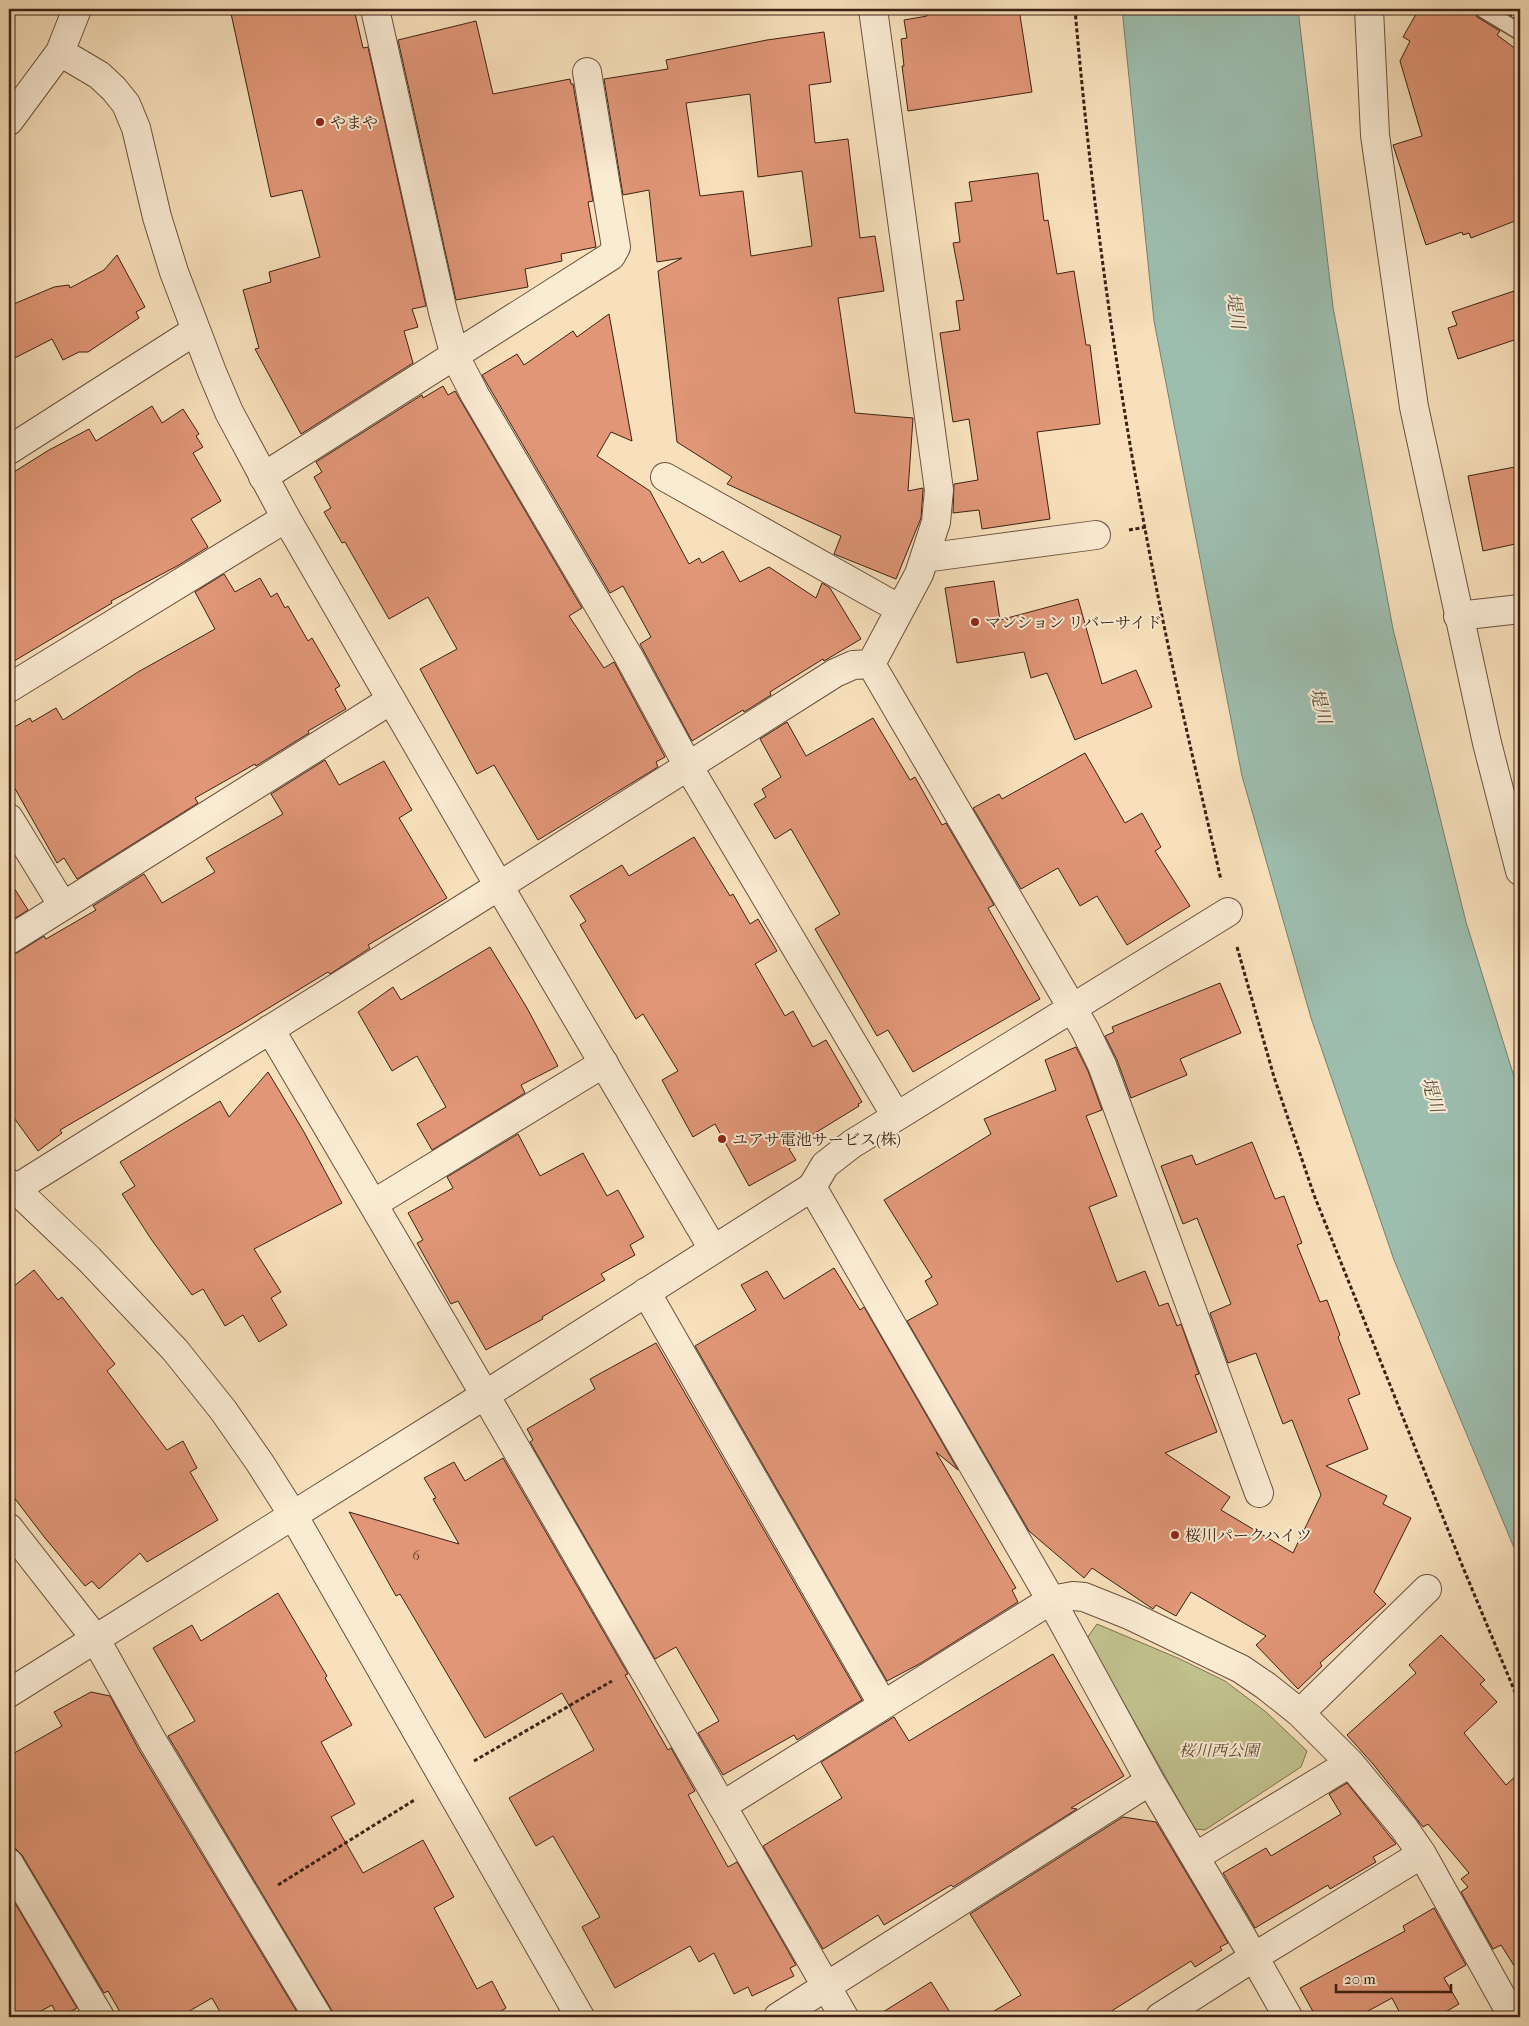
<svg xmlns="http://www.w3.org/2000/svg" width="1529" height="2026" font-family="'IM FELL French Canon','Noto Serif JP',serif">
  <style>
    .green { fill: #c1c18d; stroke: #7f7150 }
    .water { fill: #9dbdae; stroke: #777f70 }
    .building { fill: #e09677; stroke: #3d2114; fill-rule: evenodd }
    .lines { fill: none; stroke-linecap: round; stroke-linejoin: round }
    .service-casing { stroke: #6c513e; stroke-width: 18 }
    .minor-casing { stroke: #6c513e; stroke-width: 30 }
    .tertiary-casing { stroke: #6c513e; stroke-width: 30 }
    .path { stroke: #3d2114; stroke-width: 3; stroke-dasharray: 4 2.5; stroke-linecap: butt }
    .service { stroke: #faebd3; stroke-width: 15 }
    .minor { stroke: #faebd3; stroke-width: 28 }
    .tertiary { stroke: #faebd3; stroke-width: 28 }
    .poi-dot { fill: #8f2418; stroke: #faebd3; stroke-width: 2 }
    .labels { text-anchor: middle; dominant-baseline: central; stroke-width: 4; stroke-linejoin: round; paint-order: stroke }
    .number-label { font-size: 14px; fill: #663e2d }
    .poi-label { font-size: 16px; fill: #3d2114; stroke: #faebd3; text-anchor: start }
    .park-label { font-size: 16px; font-style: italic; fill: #5e4932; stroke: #faebd3 }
    .water-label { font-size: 18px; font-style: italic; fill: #5a5042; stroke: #faebd3 }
  </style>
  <rect width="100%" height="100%" fill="#f7e0bb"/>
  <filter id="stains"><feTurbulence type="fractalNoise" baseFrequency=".004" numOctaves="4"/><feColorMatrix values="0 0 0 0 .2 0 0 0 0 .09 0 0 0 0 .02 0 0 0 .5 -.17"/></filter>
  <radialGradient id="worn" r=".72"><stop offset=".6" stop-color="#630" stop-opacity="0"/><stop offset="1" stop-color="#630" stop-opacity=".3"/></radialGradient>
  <path class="green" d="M 1097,1624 L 1180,1659 L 1225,1681 L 1266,1712 L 1307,1751 L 1301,1767 L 1205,1830 L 1195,1829 L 1087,1638 Z"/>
  <path class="water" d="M 1122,9 L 1298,9 L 1333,307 L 1393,629 L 1466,922 L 1520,1096 L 1520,1562 L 1394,1260 L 1311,1018 L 1242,776 L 1154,321 Z"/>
  <path class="building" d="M 230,9 L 354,9 L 363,48 L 368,47 L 426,306 L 412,309 L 418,327 L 404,331 L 413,363 L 301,434 L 255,349 L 259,348 L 243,290 L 271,282 L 269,272 L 320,257 L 302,190 L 271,197 Z
    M 926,9 L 1019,9 L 1032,92 L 908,111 L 902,66 L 904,66 L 901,39 L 907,38 L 904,20 L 927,16 Z
    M 1419,9 L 1473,9 L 1477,17 L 1500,31 L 1497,35 L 1520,52 L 1520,219 L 1471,238 L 1469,233 L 1463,235 L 1462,232 L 1426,245 L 1393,145 L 1422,136 L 1400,61 L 1410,41 L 1403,37 Z
    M 1500,9 L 1517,9 L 1511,16 Z
    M 476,21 L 493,94 L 570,79 L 571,84 L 573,84 L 593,201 L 588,202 L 596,247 L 561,254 L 562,261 L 525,269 L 528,287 L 456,300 L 398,40 Z
    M 824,32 L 831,82 L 809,85 L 815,143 L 848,139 L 860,238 L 875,236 L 884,291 L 838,298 L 855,413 L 913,418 L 908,491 L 923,488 L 923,490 L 921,518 L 896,579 L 834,554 L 841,536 L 727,484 L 732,477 L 677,442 L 658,271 L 682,258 L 657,262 L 649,190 L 623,195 L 604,79 L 668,69 L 666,60 L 767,40 ZM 750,94 L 758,177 L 802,171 L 812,246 L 751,256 L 743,191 L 700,196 L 686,103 Z
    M 1038,173 L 1044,221 L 1048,220 L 1057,274 L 1074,271 L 1086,345 L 1090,345 L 1100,424 L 1037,432 L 1050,519 L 982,529 L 979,510 L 953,513 L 954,484 L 978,480 L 969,419 L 953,422 L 940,333 L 960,330 L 956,301 L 964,300 L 953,243 L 960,242 L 955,203 L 972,201 L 969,182 Z
    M 117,255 L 145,307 L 136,312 L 139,318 L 88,352 L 79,352 L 63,360 L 52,339 L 9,361 L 9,306 L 54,287 L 69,285 L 70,288 L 104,270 Z
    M 1520,289 L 1520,338 L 1458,359 L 1448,328 L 1457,325 L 1452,312 Z
    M 609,314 L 632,441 L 611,432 L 597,456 L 650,491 L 689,564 L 699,558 L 702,563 L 723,551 L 740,582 L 769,567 L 816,598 L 822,583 L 830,588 L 861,639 L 824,661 L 823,659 L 770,692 L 771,695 L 744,712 L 743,710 L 692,741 L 640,644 L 651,637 L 623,586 L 610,593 L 482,375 L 517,354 L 524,365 L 573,331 L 577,337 Z
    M 443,386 L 448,395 L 455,391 L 582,608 L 569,616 L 604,668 L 614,662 L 665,757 L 656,762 L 658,767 L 538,840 L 494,765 L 477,774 L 420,669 L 457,649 L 428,597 L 389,619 L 345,542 L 342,543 L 324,512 L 331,508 L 314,477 L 322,472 L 316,462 L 422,395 L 423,398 Z
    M 152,406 L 162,423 L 183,409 L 199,434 L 196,436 L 203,447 L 193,453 L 221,501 L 191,519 L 208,547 L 179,565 L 111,601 L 112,603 L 9,664 L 9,475 L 49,450 L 89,429 L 96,441 Z
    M 1520,466 L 1520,543 L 1483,551 L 1468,476 Z
    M 224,574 L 235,592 L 260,578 L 271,597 L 277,593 L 285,608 L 288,606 L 308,641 L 312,638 L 340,686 L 335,689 L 346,709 L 308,731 L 309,733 L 256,766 L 255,764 L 195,798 L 198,803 L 77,879 L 64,858 L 57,863 L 9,778 L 9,730 L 30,718 L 32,722 L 56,708 L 63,720 L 138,672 L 215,629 L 195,592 Z
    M 994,581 L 1000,620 L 1078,599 L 1102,684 L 1136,670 L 1152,707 L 1075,740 L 1047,673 L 1031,678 L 1024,652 L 957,663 L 945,588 Z
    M 873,718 L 910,780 L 915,777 L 942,825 L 946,823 L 994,905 L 988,908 L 1040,999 L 913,1072 L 888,1030 L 877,1036 L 815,929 L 840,914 L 791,829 L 775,839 L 754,804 L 766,797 L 762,789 L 781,777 L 760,739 L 787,722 L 806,756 Z
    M 1085,753 L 1125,823 L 1142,813 L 1161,847 L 1155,851 L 1190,906 L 1127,945 L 1097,896 L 1080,906 L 1058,868 L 1021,889 L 973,808 L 999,794 L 1002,799 Z
    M 325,760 L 339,785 L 384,761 L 412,810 L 399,818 L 447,898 L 368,945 L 370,948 L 330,974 L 328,972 L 239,1026 L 60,1130 L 62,1133 L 38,1151 L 9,1111 L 9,955 L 17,953 L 44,936 L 46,939 L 96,910 L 93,906 L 144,874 L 162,903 L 215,872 L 206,858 L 283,814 L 271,794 Z
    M 694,837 L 730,896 L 733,894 L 750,924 L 758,919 L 777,951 L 755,964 L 785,1016 L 793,1011 L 813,1047 L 826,1040 L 862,1102 L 858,1104 L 859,1106 L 789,1149 L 796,1160 L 749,1186 L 715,1124 L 693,1137 L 662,1080 L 678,1071 L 643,1014 L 636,1019 L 580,925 L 586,921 L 570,896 L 622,865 L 629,876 Z
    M 9,880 L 28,910 L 9,922 Z
    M 490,947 L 527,1008 L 558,1066 L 521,1085 L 525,1093 L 432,1150 L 417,1124 L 446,1107 L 417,1056 L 392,1071 L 358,1012 L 393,987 L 401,1000 Z
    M 1220,983 L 1241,1033 L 1180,1059 L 1187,1075 L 1131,1098 L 1117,1060 L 1105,1036 L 1114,1032 L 1112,1027 Z
    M 1076,1047 L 1088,1071 L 1102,1110 L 1086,1116 L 1117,1196 L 1089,1207 L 1117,1282 L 1145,1271 L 1159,1306 L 1168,1303 L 1177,1326 L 1181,1324 L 1199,1374 L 1195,1375 L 1217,1432 L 1165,1453 L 1230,1497 L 1221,1510 L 1293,1553 L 1321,1495 L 1292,1420 L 1283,1424 L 1256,1353 L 1228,1363 L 1210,1313 L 1231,1304 L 1197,1218 L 1183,1224 L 1161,1166 L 1192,1155 L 1196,1165 L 1252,1142 L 1275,1199 L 1284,1196 L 1302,1243 L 1297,1245 L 1320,1302 L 1327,1300 L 1340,1335 L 1338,1337 L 1360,1394 L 1348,1399 L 1368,1449 L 1326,1466 L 1387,1496 L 1383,1504 L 1411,1518 L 1374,1592 L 1386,1604 L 1320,1663 L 1322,1666 L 1298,1689 L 1256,1645 L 1266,1636 L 1191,1592 L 1176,1616 L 1156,1605 L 1153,1609 L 1092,1568 L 1084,1578 L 1029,1531 L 907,1321 L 938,1304 L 925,1281 L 932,1277 L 884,1200 L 991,1134 L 984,1119 L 1056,1090 L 1045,1060 Z
    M 268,1072 L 304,1132 L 342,1203 L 254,1249 L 281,1292 L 271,1298 L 287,1325 L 259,1342 L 243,1315 L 225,1326 L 203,1289 L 192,1295 L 151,1239 L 122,1194 L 135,1186 L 120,1162 L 220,1101 L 229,1117 Z
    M 518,1134 L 540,1176 L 583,1153 L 607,1196 L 618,1190 L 644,1237 L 630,1245 L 635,1255 L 601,1274 L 605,1280 L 542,1317 L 543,1319 L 486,1350 L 458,1301 L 451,1304 L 417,1243 L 423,1240 L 408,1213 L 453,1188 L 447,1177 Z
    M 834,1268 L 860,1310 L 864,1307 L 958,1470 L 936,1452 L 1016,1588 L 1012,1590 L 1018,1602 L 921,1663 L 887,1681 L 695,1346 L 756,1310 L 741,1285 L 767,1271 L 784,1299 Z
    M 34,1270 L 58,1300 L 62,1297 L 115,1364 L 107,1371 L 167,1450 L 183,1441 L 197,1468 L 190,1472 L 218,1520 L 147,1562 L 140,1553 L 99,1589 L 92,1581 L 85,1586 L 45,1538 L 9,1491 L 9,1290 Z
    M 656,1343 L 862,1700 L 797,1740 L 794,1735 L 723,1775 L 698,1733 L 719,1721 L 676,1647 L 655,1659 L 530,1442 L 533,1440 L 527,1429 L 595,1389 L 590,1379 Z
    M 503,1458 L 628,1674 L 625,1675 L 668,1750 L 671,1748 L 695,1791 L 688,1795 L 728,1867 L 737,1862 L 796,1965 L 790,1968 L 794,1976 L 752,1996 L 748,1987 L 734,1994 L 714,1953 L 699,1962 L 690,1946 L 615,1988 L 582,1927 L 600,1917 L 553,1836 L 536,1846 L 509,1798 L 594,1750 L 562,1693 L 485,1738 L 400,1594 L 396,1596 L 349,1512 L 459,1544 L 433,1499 L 436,1498 L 424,1478 L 454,1462 L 465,1481 Z
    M 278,1593 L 327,1676 L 325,1678 L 352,1725 L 321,1742 L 355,1804 L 331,1817 L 363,1873 L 423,1840 L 454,1897 L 434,1908 L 477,1989 L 492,1981 L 506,2008 L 492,2017 L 334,2017 L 331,2009 L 168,1736 L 195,1721 L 153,1648 L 192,1625 L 201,1641 Z
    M 1441,1635 L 1485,1680 L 1480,1684 L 1497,1702 L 1464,1733 L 1506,1785 L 1520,1772 L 1520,1975 L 1501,1945 L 1493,1949 L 1461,1892 L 1468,1887 L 1461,1879 L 1469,1873 L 1428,1824 L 1423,1827 L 1373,1764 L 1347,1735 L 1416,1673 L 1409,1665 Z
    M 1053,1654 L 1124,1776 L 1071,1808 L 1077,1809 L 953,1887 L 951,1885 L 884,1925 L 878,1915 L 823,1949 L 763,1846 L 842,1798 L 821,1762 L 894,1717 L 909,1741 Z
    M 91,1692 L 110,1696 L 139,1750 L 300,2017 L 223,2017 L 212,1998 L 179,2017 L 123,2017 L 108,1991 L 104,1993 L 22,1855 L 16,1849 L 9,1847 L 9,1756 L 62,1726 L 54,1712 Z
    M 1347,1783 L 1396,1844 L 1373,1857 L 1376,1862 L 1330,1889 L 1328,1885 L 1255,1928 L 1223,1873 L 1266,1848 L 1271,1856 L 1341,1814 L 1329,1794 Z
    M 1123,1817 L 1156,1822 L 1228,1943 L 1220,1947 L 1222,1950 L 1195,1967 L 1191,1961 L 1102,2017 L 984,2017 L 1021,1995 L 970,1914 Z
    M 9,1893 L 77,2008 L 60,2017 L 58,2017 L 52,2005 L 30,2017 L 9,2017 Z
    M 1434,1908 L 1466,1965 L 1444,1978 L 1459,2004 L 1437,2017 L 1402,2017 L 1392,1998 L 1357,2017 L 1316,2017 L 1300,1988 L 1405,1931 L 1403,1926 Z
    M 931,1982 L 953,2017 L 875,2017 Z"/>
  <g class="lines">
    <g class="service-casing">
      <path id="service" d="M 1482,9 L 1520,32"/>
    </g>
    <g class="minor-casing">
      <path id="minor" d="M 375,9 L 443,312 L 455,356 L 475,395 L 629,657 L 688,766 L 896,1116
        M 1369,9 L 1375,135 L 1414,407 L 1487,743 L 1520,871
        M 9,450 L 195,331
        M 263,477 L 611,256 L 616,247 L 587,72
        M 665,477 L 900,609
        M 924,558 L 1096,535
        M 1458,616 L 1520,609
        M 871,664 L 919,574 L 936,522 L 939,490 L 873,9
        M 9,688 L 286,518
        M 9,818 L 63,906
        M 1228,912 L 852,1144 L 825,1165 L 812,1187 L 1051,1600 L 1150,1781 L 1254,1957 L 1288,2017
        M 9,940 L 391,700
        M 270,1029 L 485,1395 L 844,2017
        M 9,1193 L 499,886 L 835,673 L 853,665 L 871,664 L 1085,1030 L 1102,1065 L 1259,1493
        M 373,1204 L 604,1063
        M 646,1292 L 883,1705
        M 9,1528 L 95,1638 L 153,1742 L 318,2017
        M 1300,1713 L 1427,1589
        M 722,1806 L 1051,1600 L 1073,1596 L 1084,1597 L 1129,1615 L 1241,1669 L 1266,1686 L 1300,1713 L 1350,1763 L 1404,1828 L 1422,1854 L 1513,2017
        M 1195,1857 L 1350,1763
        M 9,1863 L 100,2017
        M 778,2017 L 1150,1781
        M 1160,2017 L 1254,1957 L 1422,1854"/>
    </g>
    <g class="tertiary-casing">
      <path id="tertiary" d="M 60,52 L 99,75 L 114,89 L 126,104 L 136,128 L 157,217 L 174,272 L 212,372 L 229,412 L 286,518 L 499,886 L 713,1249
        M 9,121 L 60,52 L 77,9
        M 9,1183 L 89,1259 L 175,1350 L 223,1410 L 260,1463 L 293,1515 L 580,2017
        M 9,1693 L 485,1395 L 812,1187"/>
    </g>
    <path class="path" d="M 1075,9 C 1094,230 1126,451 1173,668 C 1188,739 1205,809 1221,880
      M 1129,530 L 1146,527
      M 1237,947 L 1274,1077 L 1314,1195 L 1462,1565 L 1520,1704
      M 474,1761 L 612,1681
      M 278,1885 L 416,1799"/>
    <use href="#service" class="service"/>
    <use href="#minor" class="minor"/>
    <use href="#tertiary" class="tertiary"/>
  </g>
  <g class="poi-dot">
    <circle cx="320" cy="122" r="5"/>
    <circle cx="975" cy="622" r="5"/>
    <circle cx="722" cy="1139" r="5"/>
    <circle cx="1175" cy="1535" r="5"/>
  </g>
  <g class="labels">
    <g class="number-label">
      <text x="416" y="1555">6</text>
    </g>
    <g class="poi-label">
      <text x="330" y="122">やまや</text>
      <text x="985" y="622">マンション リバーサイド</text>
      <text x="732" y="1139">ユアサ電池サービス(株)</text>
      <text x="1185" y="1535">桜川パークハイツ</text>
    </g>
    <g class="park-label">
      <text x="1219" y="1750">桜川西公園</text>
    </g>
    <g class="water-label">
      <text transform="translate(1235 311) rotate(80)">堤川</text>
      <text transform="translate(1320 706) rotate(75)">堤川</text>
      <text transform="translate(1432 1095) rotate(73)">堤川</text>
    </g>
  </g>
  <rect width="1529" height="2026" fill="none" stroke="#f7e0bb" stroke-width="30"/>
  <rect x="10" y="10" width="1509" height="2006" fill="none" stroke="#3d2114" stroke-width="2.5"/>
  <rect x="15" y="15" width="1499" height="1996" fill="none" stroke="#3d2114"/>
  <path d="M1336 1984v8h115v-8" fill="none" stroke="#3d2114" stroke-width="2.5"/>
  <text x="1344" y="1984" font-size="15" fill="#3d2114" stroke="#faebd3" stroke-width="4" paint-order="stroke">20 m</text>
  <rect width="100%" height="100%" filter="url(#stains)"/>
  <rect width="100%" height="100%" fill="url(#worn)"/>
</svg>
